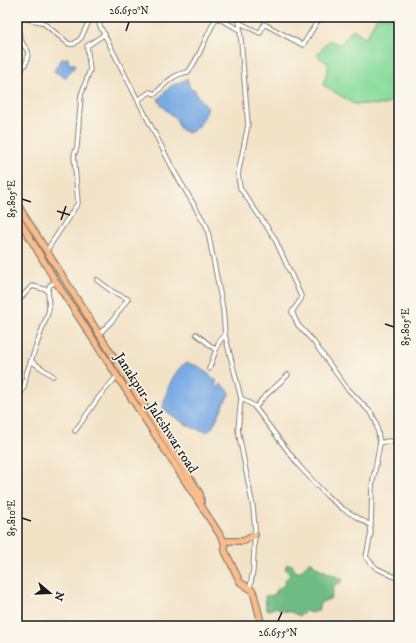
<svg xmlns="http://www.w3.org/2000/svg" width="416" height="643" font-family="'IM FELL DW Pica',serif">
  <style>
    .green { fill: #89dc9d; stroke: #527c5c }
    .forest { fill: #6ebc84; stroke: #456c50 }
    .water { fill: #79aae4; stroke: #4a6380 }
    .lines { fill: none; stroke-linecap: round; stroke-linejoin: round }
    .minor-casing { stroke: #878072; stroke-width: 5.5 }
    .trunk-casing { stroke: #878072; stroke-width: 8 }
    .minor { stroke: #fff; stroke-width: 3.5 }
    .trunk { stroke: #fabc8b; stroke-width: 5.5 }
    .ticks { fill: none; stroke: #1c1c1c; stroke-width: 1.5 }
    .labels { text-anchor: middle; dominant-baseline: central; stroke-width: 3; stroke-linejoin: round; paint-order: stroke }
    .street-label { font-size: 14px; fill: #1c1c1c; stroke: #fbf7ec }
    .neatline { fill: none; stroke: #1c1c1c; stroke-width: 1.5 }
    .ticks-label { font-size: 10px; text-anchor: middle; fill: #1c1c1c }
  </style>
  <rect width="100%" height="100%" fill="#fbf7ec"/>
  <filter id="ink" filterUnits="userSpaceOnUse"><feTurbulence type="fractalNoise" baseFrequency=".025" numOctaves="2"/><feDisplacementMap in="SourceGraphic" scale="8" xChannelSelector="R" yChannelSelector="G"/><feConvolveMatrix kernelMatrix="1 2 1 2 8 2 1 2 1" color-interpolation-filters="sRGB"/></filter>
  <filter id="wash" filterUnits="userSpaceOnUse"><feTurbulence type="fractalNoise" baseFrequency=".012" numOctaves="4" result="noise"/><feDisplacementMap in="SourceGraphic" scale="16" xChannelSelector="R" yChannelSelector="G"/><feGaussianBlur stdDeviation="0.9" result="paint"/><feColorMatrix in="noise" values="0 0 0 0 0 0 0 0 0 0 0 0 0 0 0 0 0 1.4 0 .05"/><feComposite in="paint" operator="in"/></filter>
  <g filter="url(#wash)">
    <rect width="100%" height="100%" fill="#f2e3c7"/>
    <path class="green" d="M 377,17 L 399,17 L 399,95 L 385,105 L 354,104 L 323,85 L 329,65 L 317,55 L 329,40 L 340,45 L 353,29 L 366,38 Z"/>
    <path class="forest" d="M 309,562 L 312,562 L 316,567 L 342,579 L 342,582 L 334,585 L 331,598 L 320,603 L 318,611 L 311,613 L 305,611 L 300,616 L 291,612 L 279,610 L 276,607 L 270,610 L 266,609 L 265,596 L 274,595 L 277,590 L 284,585 L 285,580 L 290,575 L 285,569 L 287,564 L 292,565 L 296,572 L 301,571 Z"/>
    <path class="water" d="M 68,58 L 69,64 L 75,64 L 75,66 L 65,78 L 54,71 L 61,59 Z
      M 187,79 L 190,89 L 195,90 L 195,93 L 208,108 C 206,115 198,129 191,132 C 187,133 184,131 181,130 C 178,126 178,121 175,118 C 169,112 162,108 158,99 L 171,86 Z
      M 187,363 L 198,366 L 217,381 L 215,385 L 218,388 L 221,384 L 230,392 L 213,426 C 211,429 209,432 205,431 C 192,430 173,417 163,408 C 164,395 175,366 187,363 Z"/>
  </g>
  <g filter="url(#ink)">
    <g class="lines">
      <g class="minor-casing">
        <path id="minor" d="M 97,17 L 100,26 L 174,171 L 207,227 L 223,309 L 225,335 L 241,398 L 238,430 L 253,507 L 255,529 L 253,570 L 250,588
          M 216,17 L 240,30
          M 239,17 L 248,125 L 238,174 L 240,188 L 274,237 L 301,296 L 301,299 L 292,312 L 298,325 L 313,341 L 346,387 L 372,414 L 376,422 L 380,443 L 388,441 L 399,443
          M 21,18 L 42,22 L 69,44 L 74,44 L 81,38 L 91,17
          M 240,23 L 260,33 L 264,24 L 303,45 L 320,17
          M 17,77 L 27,61 L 28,51 C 20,42 15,28 21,17
          M 138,100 L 150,92 L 155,94 C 165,84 173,74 188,72 C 201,56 206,34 217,17
          M 47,250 L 78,203 L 74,155 L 77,147 L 81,95 L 90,70 L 87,46 L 105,34
          M 97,280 L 113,292 L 128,299 L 112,321 L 99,334
          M 17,302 L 32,286 L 48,290
          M 196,334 L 216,350
          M 31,361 L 53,376
          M 209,369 L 219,342 L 225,335
          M 241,398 L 254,406 L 300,467 L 327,496 L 343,509 L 370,525 L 371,533 L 366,557 L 376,568 L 399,579
          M 17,401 L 24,387 L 27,372 L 49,310 L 48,290 L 50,285 L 56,282
          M 255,408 L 263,398 L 288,375
          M 75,431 L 99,397 L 117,376
          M 371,527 L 372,486 L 380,443"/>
      </g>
      <g class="trunk-casing">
        <path id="trunk" d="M 17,204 L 200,494 L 201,502
          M 17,216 L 56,282 L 224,541 L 225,551 L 240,582 L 253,591 L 262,626
          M 224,541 L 244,541 L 255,535"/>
      </g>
      <use href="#minor" class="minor"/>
      <use href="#trunk" class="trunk"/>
    </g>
  </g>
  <path class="ticks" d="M 126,31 L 129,22M 22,199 L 31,202M 57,211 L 70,215M 61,220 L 66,206M 385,324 L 394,327M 22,518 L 31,521M 278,621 L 282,612"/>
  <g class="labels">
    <g class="street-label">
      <text transform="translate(156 413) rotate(57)">Janakpur- Jaleshwar road</text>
    </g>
  </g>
  <rect width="416" height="643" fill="none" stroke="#fbf7ec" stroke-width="44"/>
  <g transform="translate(50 593) rotate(109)" stroke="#fbf7ec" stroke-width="3" paint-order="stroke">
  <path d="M0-3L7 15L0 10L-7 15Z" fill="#1c1c1c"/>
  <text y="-6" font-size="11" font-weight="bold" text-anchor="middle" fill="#1c1c1c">N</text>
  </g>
  <rect x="22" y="22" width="372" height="599" class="neatline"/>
  <g class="ticks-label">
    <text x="129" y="14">26.650°N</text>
    <text transform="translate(11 199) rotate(-90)" y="4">85.805°E</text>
    <text transform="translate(405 327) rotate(-90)" y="4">85.805°E</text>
    <text transform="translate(11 518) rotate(-90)" y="4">85.810°E</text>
    <text x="278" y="636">26.655°N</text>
  </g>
</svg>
